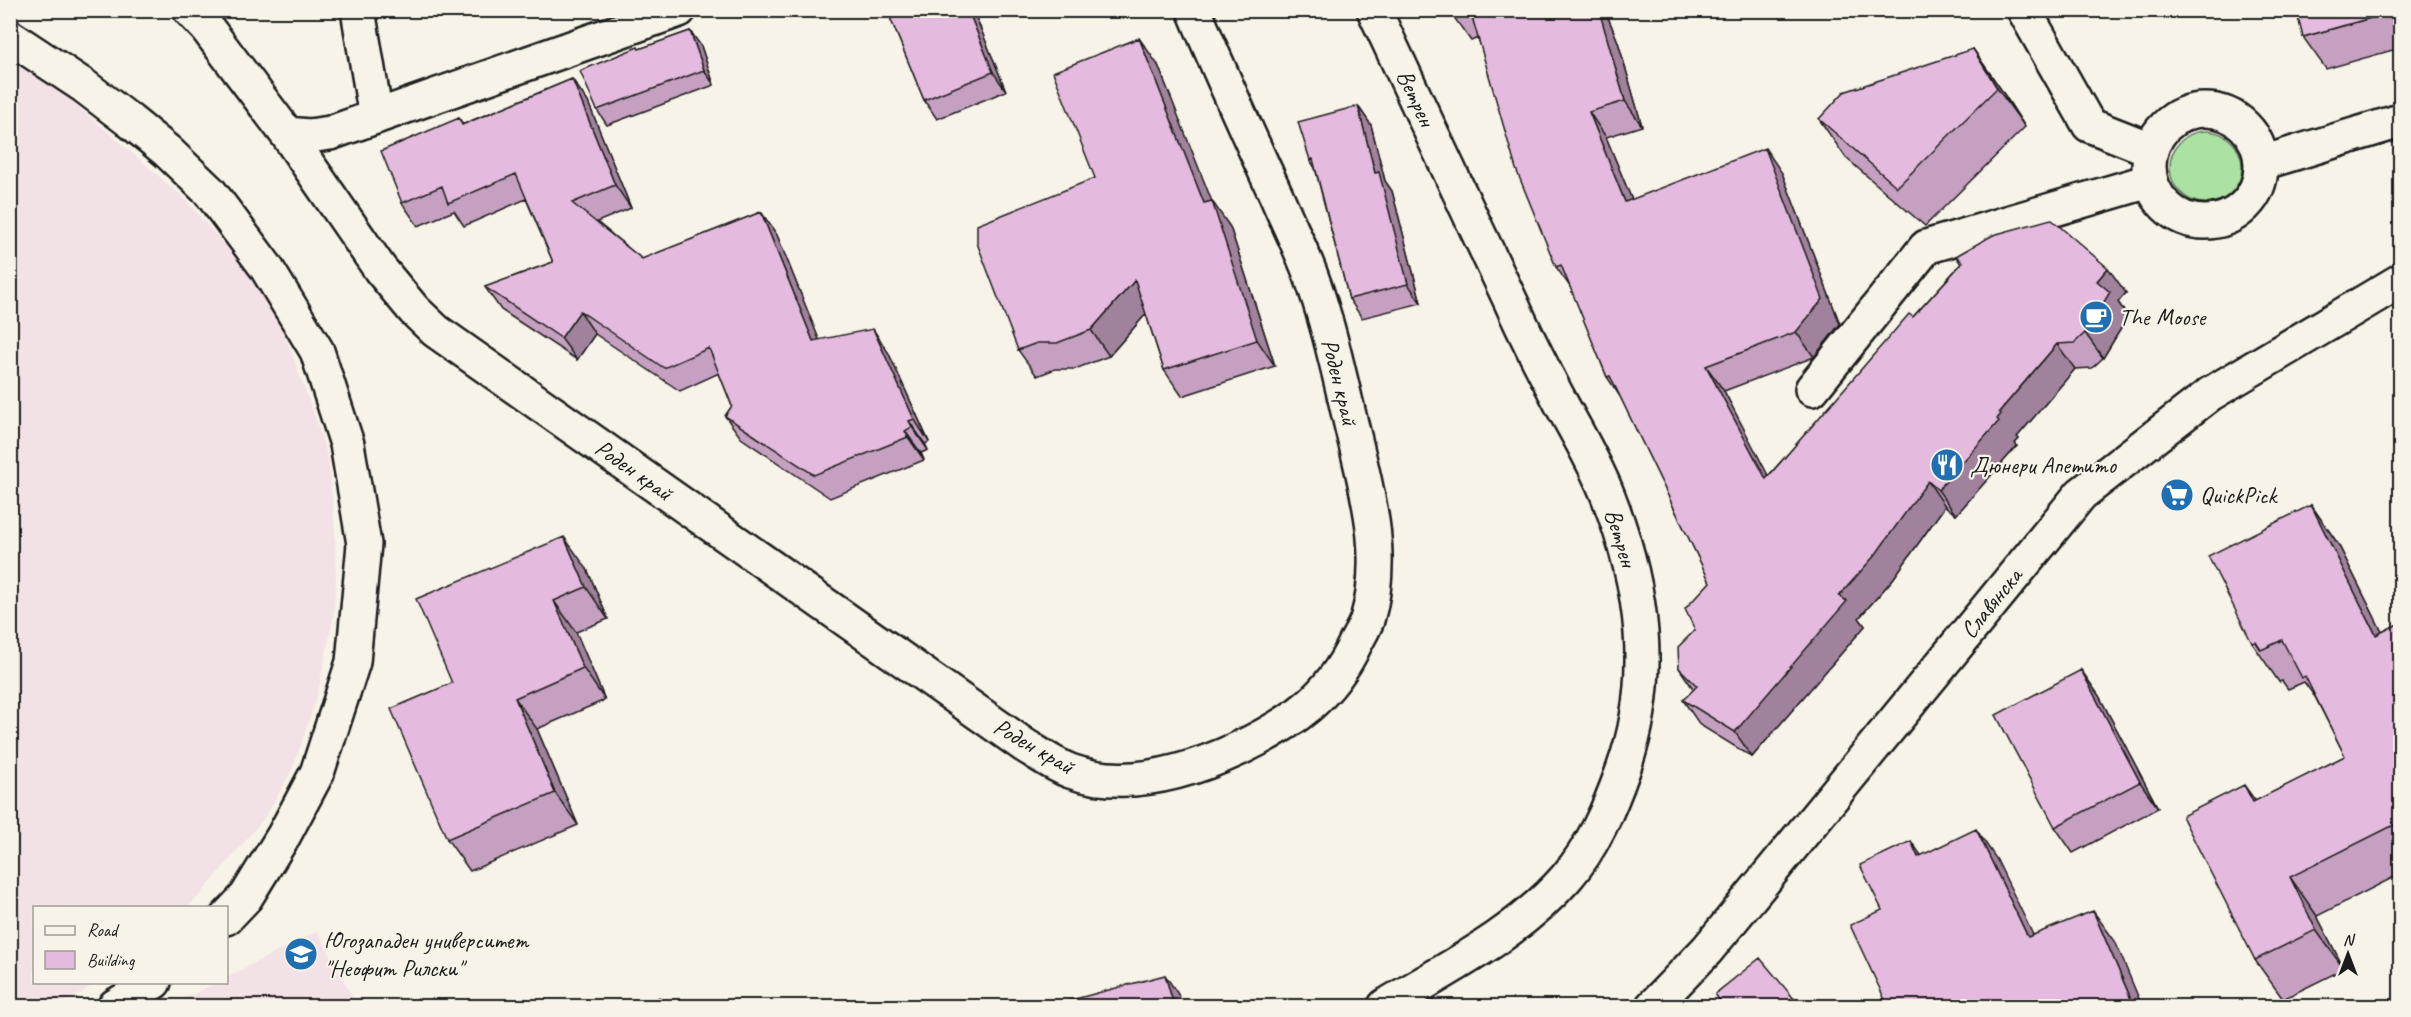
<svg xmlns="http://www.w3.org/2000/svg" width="2411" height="1017" font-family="Caveat,sans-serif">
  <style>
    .built { fill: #f2e2e5 }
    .green { fill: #ace1a4; stroke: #647e60; stroke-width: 1.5 }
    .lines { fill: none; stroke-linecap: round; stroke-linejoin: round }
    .minor-casing { stroke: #1c1c1c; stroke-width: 38 }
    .tertiary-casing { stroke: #1c1c1c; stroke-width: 38 }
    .minor { stroke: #f7f3e8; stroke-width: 33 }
    .tertiary { stroke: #f7f3e8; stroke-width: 33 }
    .wall { fill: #c5a0c0; stroke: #1c1c1c; stroke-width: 1.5 }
    .shaded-wall { fill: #a0829c; stroke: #1c1c1c; stroke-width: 1.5 }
    .building { fill: #e5badf; stroke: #1c1c1c; stroke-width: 1.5 }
    .labels { text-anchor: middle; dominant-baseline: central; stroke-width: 4.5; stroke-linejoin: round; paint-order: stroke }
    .street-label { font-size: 24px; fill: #1c1c1c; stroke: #f7f3e8 }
    .poi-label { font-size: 24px; fill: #1c1c1c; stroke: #f7f3e8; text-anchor: start }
  </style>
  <rect width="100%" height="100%" fill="#f7f3e8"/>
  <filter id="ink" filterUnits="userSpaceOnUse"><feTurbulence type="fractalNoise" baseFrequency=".0167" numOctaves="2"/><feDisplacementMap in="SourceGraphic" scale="12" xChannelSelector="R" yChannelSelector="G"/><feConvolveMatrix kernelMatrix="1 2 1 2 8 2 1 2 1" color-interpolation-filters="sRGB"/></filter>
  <g filter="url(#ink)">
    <path class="built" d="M 10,54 L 26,61 L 183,197 L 251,275 L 287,341 L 318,425 L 328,458 L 335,529 L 336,584 L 333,619 L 317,697 L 293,768 L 266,816 L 201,894 L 187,907 L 34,908 L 34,982 L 95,983 L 75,997 L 54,1006 L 10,1006 Z
      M 318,931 L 357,1006 L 168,1006 L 216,983 L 226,982 L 227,977 Z"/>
    <path class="green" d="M2170 167a36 36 0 1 1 72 0a36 36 0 1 1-72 0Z"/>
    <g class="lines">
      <g class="minor-casing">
        <path id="minor" d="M 190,10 L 207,28 L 287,134 L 380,269 L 414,310 L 436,331 L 1024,745 C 1039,754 1054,765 1070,771 C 1126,791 1189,772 1240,748 C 1292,723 1330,697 1355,644 C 1359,636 1364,628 1367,620 C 1386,557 1368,494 1353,432 C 1340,379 1329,324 1310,273 C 1300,247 1287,221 1276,195 C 1248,134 1220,73 1194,10
          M 358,10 L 376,117
          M 1374,10 C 1420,108 1465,205 1511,302 C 1527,338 1545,373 1563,407 C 1579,436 1596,465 1608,496 C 1643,586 1656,678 1623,770 C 1609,809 1593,847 1566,878 C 1516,935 1448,968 1385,1006
          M 2024,10 L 2089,125 L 2150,149
          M 10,37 L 84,86 L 130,121 L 167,151 L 210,192 L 266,267 L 317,351 L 347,444 L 364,544 L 353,662 L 317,773 L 284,835 L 246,897 L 226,918
          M2149 166a56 56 0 1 1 112 0a56 56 0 1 1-112 0Z
          M 287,134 L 309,136 L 330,133 L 679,10
          M 2262,163 L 2400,121
          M 1812,389 L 1926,247 L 2149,181
          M 115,1006 L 154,982"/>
      </g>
      <g class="tertiary-casing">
        <path id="tertiary" d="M 1653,1006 L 1707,950 L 2081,494 L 2210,394 L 2400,281"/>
      </g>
      <use href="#minor" class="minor"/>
      <use href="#tertiary" class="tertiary"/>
    </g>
    <path class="wall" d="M 887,10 L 973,10 L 1006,91 L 937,119 L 924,100 Z
      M 1451,10 L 1605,10 L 1618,42 L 1642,126 L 1606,137 L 1632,200 L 1782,173 L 1840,324 L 1814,357 L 1724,391 L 1768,476 L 1961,264 L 1956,256 L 2126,293 L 2118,302 L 2128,317 L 2103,358 L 2092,368 L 2075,369 L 2017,437 L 2019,439 L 2015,443 L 2017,446 L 1956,515 L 1945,506 L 1893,579 L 1859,618 L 1865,626 L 1752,757 L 1700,725 L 1683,700 L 1694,690 L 1679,668 L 1695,630 L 1710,582 L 1621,398 L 1607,377 L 1571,288 L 1556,267 L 1478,38 L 1471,41 L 1453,16 Z
      M 2400,10 L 2400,48 L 2326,69 L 2303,37 Z
      M 690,31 L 701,46 L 714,85 L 607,125 L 597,110 L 640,49 Z
      M 1973,49 L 2000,88 L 2025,127 L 1925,226 L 1846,158 L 1819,119 Z
      M 1158,65 L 1211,201 L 1230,227 L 1275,366 L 1182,396 L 1164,370 L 1146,314 L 1109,356 L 1075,369 L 1055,369 L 1037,376 L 1018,350 L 1095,178 Z
      M 572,79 L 588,102 L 631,208 L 597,222 L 642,259 L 761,212 L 777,235 L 819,340 L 888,352 L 929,442 L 925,444 L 928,450 L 921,453 L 924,460 L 830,498 L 741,438 L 725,416 L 732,406 L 719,373 L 680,391 L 595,334 L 577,360 L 501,310 L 485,287 L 553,262 L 526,199 L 464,226 L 454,211 L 418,226 L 402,203 L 459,118 L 463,124 Z
      M 1358,106 L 1371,125 L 1385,181 L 1392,191 L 1421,303 L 1362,318 L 1349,299 L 1315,168 L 1310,160 Z
      M 2311,505 L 2338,544 L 2382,632 L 2400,623 L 2400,874 L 2317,916 L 2344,969 L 2283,999 L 2255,960 L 2255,801 L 2345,756 L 2315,697 L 2304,682 L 2288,689 L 2282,681 L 2279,682 L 2252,643 Z
      M 587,569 L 608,619 L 576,632 L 605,700 L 537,729 L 578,825 L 470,871 L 447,839 L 452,683 Z
      M 2081,670 L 2099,696 L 2158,808 L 2073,853 L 2055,827 Z"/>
    <path class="shaded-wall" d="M 968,10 L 973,10 L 1006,91 L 993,72 Z
      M 1598,10 L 1605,10 L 1618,42 L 1642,126 L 1625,101 Z
      M 690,31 L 701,46 L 714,85 L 704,70 Z
      M 1139,38 L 1158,65 L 1213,204 L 1212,201 L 1230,227 L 1275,366 L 1257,340 Z
      M 1973,49 L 2000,88 L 2025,127 L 1997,88 Z
      M 572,79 L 588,102 L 631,208 L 615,185 Z
      M 1358,106 L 1371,125 L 1385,181 L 1392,191 L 1421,303 L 1408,284 L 1375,173 Z
      M 1589,112 L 1606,137 L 1643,227 L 1625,202 Z
      M 1765,148 L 1782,173 L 1840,324 L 1814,357 L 1796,332 Z
      M 761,212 L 777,235 L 829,364 L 813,341 Z
      M 2108,268 L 2126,293 L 2118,302 L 2128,317 L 2103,358 L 2085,333 L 2097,281 Z
      M 1135,280 L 1153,306 L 1109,356 L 1091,330 Z
      M 580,311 L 595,334 L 577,360 L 561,338 Z
      M 873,329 L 888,352 L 929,442 L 914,419 Z
      M 2057,344 L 2075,369 L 2017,437 L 2019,439 L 2015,443 L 2017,446 L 1956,515 L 1938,490 L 1997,419 L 1999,412 Z
      M 1706,366 L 1724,391 L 1783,504 L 1766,479 Z
      M 909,421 L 925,444 L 928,450 L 912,427 Z
      M 905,431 L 921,453 L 924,460 L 908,437 Z
      M 1928,481 L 1945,506 L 1893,579 L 1859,618 L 1865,626 L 1752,757 L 1735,732 Z
      M 2311,505 L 2338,544 L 2400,668 L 2376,635 Z
      M 564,537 L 587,569 L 608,619 L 586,587 Z
      M 554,601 L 576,632 L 605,700 L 583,668 Z
      M 2081,670 L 2099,696 L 2158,808 L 2140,782 Z
      M 515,698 L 537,729 L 578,825 L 555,793 Z
      M 2244,785 L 2272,824 L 2253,802 Z
      M 1976,829 L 1997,860 L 2049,968 L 2028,937 Z
      M 1911,841 L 1932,871 L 1918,857 Z
      M 2290,877 L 2317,916 L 2344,969 L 2316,930 Z
      M 2093,911 L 2115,941 L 2142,1006 L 2134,1006 Z
      M 1165,975 L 1178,994 L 1182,1006 L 1174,1006 Z"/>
    <path class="building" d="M 887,10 L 968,10 L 993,72 L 924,100 Z
      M 1451,10 L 1466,10 L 1453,16 Z
      M 1470,10 L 1598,10 L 1601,17 L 1625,101 L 1589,112 L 1625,202 L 1765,148 L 1823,299 L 1796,332 L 1706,366 L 1766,479 L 1909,314 L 1913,317 L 1963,262 L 1956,256 L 1993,235 L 2051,219 L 2108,268 L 2097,281 L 2110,292 L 2085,333 L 2074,343 L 2057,344 L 1999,412 L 2001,414 L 1997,419 L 1999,421 L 1938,490 L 1928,481 L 1876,554 L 1839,596 L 1847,601 L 1735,732 L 1683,700 L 1697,686 L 1679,668 L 1678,647 L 1695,630 L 1685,609 L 1710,582 L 1610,376 L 1607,377 L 1561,265 L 1556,267 L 1516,169 Z
      M 2296,10 L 2399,10 L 2303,37 Z
      M 690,31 L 704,70 L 597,110 L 580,71 L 638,47 L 639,49 Z
      M 1139,38 L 1204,203 L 1212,201 L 1257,340 L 1164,370 L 1135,280 L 1091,330 L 1057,343 L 1037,343 L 1018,350 L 977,243 L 977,225 L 1095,178 L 1053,72 Z
      M 1973,49 L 1997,88 L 1897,187 L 1819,119 L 1844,92 Z
      M 572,79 L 615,185 L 572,203 L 642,259 L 761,212 L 813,341 L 873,329 L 914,419 L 909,421 L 912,427 L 905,431 L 908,437 L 814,475 L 725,416 L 732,406 L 709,348 L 664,368 L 580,311 L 561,338 L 485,287 L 553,262 L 516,174 L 448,203 L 442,186 L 402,203 L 381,151 L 459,118 L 462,125 Z
      M 1358,106 L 1375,173 L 1379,172 L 1408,284 L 1349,299 L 1313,159 L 1310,160 L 1298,122 Z
      M 2311,505 L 2376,635 L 2400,623 L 2400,822 L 2290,877 L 2316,930 L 2255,960 L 2182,816 L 2244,785 L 2253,802 L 2345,756 L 2305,676 L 2302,678 L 2282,640 L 2261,650 L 2256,642 L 2252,643 L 2208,556 Z
      M 564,537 L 586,587 L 554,601 L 583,668 L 515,698 L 555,793 L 447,839 L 391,709 L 452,683 L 416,599 Z
      M 2081,670 L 2140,782 L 2055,827 L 1996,715 Z
      M 1976,829 L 2028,937 L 2093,911 L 2134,1006 L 1876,1006 L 1886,1002 L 1850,925 L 1882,910 L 1860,865 L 1911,841 L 1918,857 Z
      M 1760,958 L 1800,1006 L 1722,1006 L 1723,1005 L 1715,994 Z
      M 1165,975 L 1174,1006 L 1061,1006 L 1060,1003 Z
      M 659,997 L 666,1006 L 647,1006 Z"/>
  </g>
  <defs>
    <g id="cafe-disc" transform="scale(1.725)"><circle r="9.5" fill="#1f6fb2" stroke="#f7f3e8"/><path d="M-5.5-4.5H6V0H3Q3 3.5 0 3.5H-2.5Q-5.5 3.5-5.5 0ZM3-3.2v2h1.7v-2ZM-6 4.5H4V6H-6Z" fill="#fff"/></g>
    <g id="restaurant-disc" transform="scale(1.725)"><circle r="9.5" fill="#1f6fb2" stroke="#f7f3e8"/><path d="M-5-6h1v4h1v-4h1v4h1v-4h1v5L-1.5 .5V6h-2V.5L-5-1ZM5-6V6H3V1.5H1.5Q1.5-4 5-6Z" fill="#fff"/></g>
    <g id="supermarket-disc" transform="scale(1.725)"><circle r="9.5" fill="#1f6fb2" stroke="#f7f3e8"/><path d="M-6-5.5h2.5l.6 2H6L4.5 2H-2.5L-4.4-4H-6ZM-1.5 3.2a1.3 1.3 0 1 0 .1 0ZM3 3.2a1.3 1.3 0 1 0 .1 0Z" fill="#fff"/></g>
    <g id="university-disc" transform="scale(1.725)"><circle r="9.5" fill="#1f6fb2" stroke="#f7f3e8"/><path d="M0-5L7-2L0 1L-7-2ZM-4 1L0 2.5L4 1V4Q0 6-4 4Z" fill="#fff"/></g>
  </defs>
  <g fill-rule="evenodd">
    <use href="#cafe-disc" x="2096" y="317"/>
    <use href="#restaurant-disc" x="1947" y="465"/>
    <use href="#supermarket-disc" x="2177" y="495"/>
    <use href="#university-disc" x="301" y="954"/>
  </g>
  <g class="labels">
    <g class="street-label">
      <text transform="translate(1416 98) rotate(65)">Ветрен</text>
      <text transform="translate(1340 382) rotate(76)">Роден край</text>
      <text transform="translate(634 470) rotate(35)">Роден край</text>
      <text transform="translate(1621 538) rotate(73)">Ветрен</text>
      <text transform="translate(1991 603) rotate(-51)">Славянска</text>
      <text transform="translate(1034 746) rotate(30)">Роден край</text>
    </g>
    <g class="poi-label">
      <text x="2119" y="317">The Moose</text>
      <text x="1970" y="465">Дюнери Апетито</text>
      <text x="2200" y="495">QuickPick</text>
      <text x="324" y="940">Югозападен университет<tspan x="324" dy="28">"Неофит Рилски"</tspan></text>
    </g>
  </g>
  <rect width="2411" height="1017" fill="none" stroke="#f7f3e8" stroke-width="36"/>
  <rect x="18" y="18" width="2375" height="981" fill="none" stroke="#1c1c1c" stroke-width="2" filter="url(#ink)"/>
  <rect x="33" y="906" width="195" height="78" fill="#f7f3e8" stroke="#9f9d96" stroke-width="1.5"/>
  <rect x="45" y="926" width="30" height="9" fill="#f7f3e8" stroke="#9f9d96" stroke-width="1.5"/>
  <text x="87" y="936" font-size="18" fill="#1c1c1c">Road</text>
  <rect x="45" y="951" width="30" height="18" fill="#e5badf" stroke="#9f9d96" stroke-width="1.5"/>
  <text x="87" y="966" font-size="18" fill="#1c1c1c">Building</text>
  <g transform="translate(2348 954)" stroke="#f7f3e8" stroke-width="4.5" paint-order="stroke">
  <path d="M0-4.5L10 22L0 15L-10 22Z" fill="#1c1c1c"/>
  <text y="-9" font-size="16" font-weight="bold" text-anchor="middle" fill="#1c1c1c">N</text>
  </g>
</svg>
